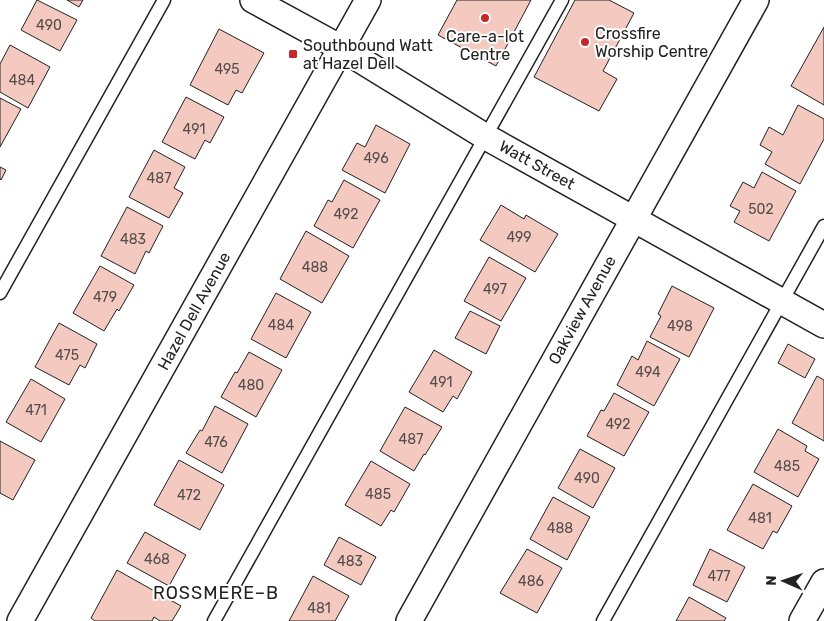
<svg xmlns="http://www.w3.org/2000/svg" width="824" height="621" font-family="Rubik,sans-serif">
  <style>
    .building { fill: #f3c9c0; stroke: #222 }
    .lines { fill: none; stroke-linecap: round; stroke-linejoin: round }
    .lane-casing { stroke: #222; stroke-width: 15 }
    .street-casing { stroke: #222; stroke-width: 28 }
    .lane { stroke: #fff; stroke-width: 12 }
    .street { stroke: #fff; stroke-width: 25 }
    .poi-dot { fill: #c62828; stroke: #fff; stroke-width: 2 }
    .labels { text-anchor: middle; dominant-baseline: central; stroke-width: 4; stroke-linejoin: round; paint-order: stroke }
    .number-label { font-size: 14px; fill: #564c4a }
    .poi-label { font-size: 16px; fill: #222; stroke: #fff; text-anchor: start }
    .street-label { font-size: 16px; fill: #222; stroke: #fff }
    .neighbourhood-label { font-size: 18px; letter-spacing: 1px; fill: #222; stroke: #fff }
  </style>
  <rect width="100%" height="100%" fill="#fff"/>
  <path class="building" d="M 37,0 L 77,20 L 60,51 L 21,30 Z
    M 67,0 L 83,0 L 79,7 Z
    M 457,0 L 531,0 L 496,66 L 438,35 Z
    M 575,0 L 609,0 L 634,13 L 603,71 L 617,79 L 599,111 L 534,77 Z
    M 824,27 L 824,105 L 791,86 Z
    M 219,29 L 264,53 L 242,93 L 236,90 L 228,105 L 190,85 Z
    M 10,45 L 50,67 L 28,108 L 0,92 L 0,64 Z
    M 186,97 L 224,117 L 210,143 L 205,140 L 195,159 L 162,142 Z
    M 0,98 L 21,109 L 0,147 Z
    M 798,105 L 824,119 L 824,139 L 800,184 L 765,164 L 772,152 L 760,145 L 769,127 L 783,135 Z
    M 376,125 L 410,144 L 385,193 L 342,170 L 357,143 L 365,147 Z
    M 154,150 L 185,167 L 174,188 L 183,193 L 169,218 L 129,197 Z
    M 0,167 L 6,170 L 1,180 L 0,179 Z
    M 762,172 L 796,191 L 769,241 L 734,222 L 740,211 L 730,206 L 743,182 L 754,188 Z
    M 344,180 L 380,200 L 353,248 L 314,226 L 328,200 L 332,202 Z
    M 501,205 L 524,219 L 526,215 L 558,234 L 535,272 L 480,240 Z
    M 127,207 L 163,226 L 149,253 L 146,251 L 135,274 L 101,256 Z
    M 306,231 L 349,256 L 322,303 L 280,279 Z
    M 489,257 L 526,278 L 501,321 L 464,301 Z
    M 100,266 L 134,285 L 119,311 L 117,309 L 104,331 L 73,313 Z
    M 672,286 L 714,308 L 689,357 L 650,337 L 661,316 L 658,314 Z
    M 276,293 L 311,312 L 286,358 L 251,339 Z
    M 470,311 L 500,326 L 486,354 L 455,338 Z
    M 59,323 L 97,344 L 85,368 L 80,365 L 69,385 L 35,367 Z
    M 647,341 L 680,359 L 654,406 L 617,385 L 632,356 L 638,360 Z
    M 788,344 L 815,359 L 805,378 L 778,363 Z
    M 434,350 L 472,372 L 457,399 L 453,396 L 443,412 L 409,392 Z
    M 249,352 L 282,370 L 256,417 L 221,397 L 235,372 L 237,373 Z
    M 817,376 L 824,380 L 824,441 L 792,423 Z
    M 31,379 L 65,399 L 41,442 L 6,422 Z
    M 614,393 L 649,412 L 624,456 L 587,436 L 601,410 L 604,411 Z
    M 215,406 L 248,424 L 222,473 L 186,453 L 200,430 L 202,431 Z
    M 405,407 L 442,427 L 425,455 L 424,454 L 414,471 L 380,451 Z
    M 778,429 L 807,446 L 805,451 L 819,459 L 798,497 L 754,472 Z
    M 0,441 L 35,460 L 13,500 L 0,493 Z
    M 580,449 L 615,468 L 593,508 L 558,488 Z
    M 179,460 L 224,485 L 200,530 L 154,505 Z
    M 371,461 L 410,484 L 394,512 L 391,510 L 381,526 L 345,505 Z
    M 753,484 L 792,506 L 777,533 L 773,531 L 763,549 L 727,530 Z
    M 553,497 L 590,517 L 567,560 L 530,539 Z
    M 145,532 L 186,555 L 169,586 L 127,563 Z
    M 339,537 L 376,557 L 361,585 L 324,565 Z
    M 527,549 L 562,568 L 537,613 L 500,593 Z
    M 710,549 L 745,567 L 727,602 L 693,585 Z
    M 117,570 L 181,606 L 172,621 L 160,621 L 154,617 L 152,621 L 95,621 L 91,618 Z
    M 313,576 L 349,596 L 335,621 L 289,621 Z
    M 689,597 L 726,618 L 724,621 L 676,621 Z"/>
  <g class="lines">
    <g class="lane-casing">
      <path id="lane" d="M 0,293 L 164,0
        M 214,621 L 562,0
        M 603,621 L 824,226"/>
    </g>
    <g class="street-casing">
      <path id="street" d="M 253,0 L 341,48 L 486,137 L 824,325
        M 20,621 L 368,0
        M 409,621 L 756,0
        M 802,621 L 824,582"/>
    </g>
    <use href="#lane" class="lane"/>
    <use href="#street" class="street"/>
  </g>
  <g class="poi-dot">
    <circle cx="485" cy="18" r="5"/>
    <circle cx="585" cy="42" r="5"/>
    <rect x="288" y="49" width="10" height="10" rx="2.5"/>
  </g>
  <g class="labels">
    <g class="number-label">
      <text x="49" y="25">490</text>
      <text x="227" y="69">495</text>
      <text x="22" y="80">484</text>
      <text x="194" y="129">491</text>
      <text x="376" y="158">496</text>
      <text x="159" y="178">487</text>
      <text x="761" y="209">502</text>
      <text x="346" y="214">492</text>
      <text x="519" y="237">499</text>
      <text x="133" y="239">483</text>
      <text x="315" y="267">488</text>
      <text x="495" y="289">497</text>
      <text x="105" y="297">479</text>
      <text x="281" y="325">484</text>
      <text x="680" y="326">498</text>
      <text x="67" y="355">475</text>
      <text x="648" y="372">494</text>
      <text x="441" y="382">491</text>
      <text x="251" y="385">480</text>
      <text x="36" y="410">471</text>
      <text x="618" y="424">492</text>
      <text x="411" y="439">487</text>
      <text x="216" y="442">476</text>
      <text x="787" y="466">485</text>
      <text x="587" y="478">490</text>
      <text x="378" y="494">485</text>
      <text x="189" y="495">472</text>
      <text x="760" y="518">481</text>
      <text x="560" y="528">488</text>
      <text x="157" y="559">468</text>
      <text x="350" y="561">483</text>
      <text x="719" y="576">477</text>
      <text x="531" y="581">486</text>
      <text x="319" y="608">481</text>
    </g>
    <g class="poi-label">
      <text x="595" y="33">Crossfire<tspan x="595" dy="18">Worship Centre</tspan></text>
      <text x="485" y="36" text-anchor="middle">Care-a-lot<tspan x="485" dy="18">Centre</tspan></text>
      <text x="303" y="45">Southbound Watt<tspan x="303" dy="18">at Hazel Dell</tspan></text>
    </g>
    <g class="street-label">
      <text transform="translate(537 165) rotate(29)">Watt Street</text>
      <text transform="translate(582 310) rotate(-61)">Oakview Avenue</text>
      <text transform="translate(194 311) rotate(-61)">Hazel Dell Avenue</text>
    </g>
    <g class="neighbourhood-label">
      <text x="216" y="593">ROSSMERE–B</text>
    </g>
  </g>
  <g transform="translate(784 581) rotate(272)" stroke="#ffffff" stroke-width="4" paint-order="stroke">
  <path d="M0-4L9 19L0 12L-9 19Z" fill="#222222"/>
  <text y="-8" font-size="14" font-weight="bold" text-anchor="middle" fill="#222222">N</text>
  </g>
</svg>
